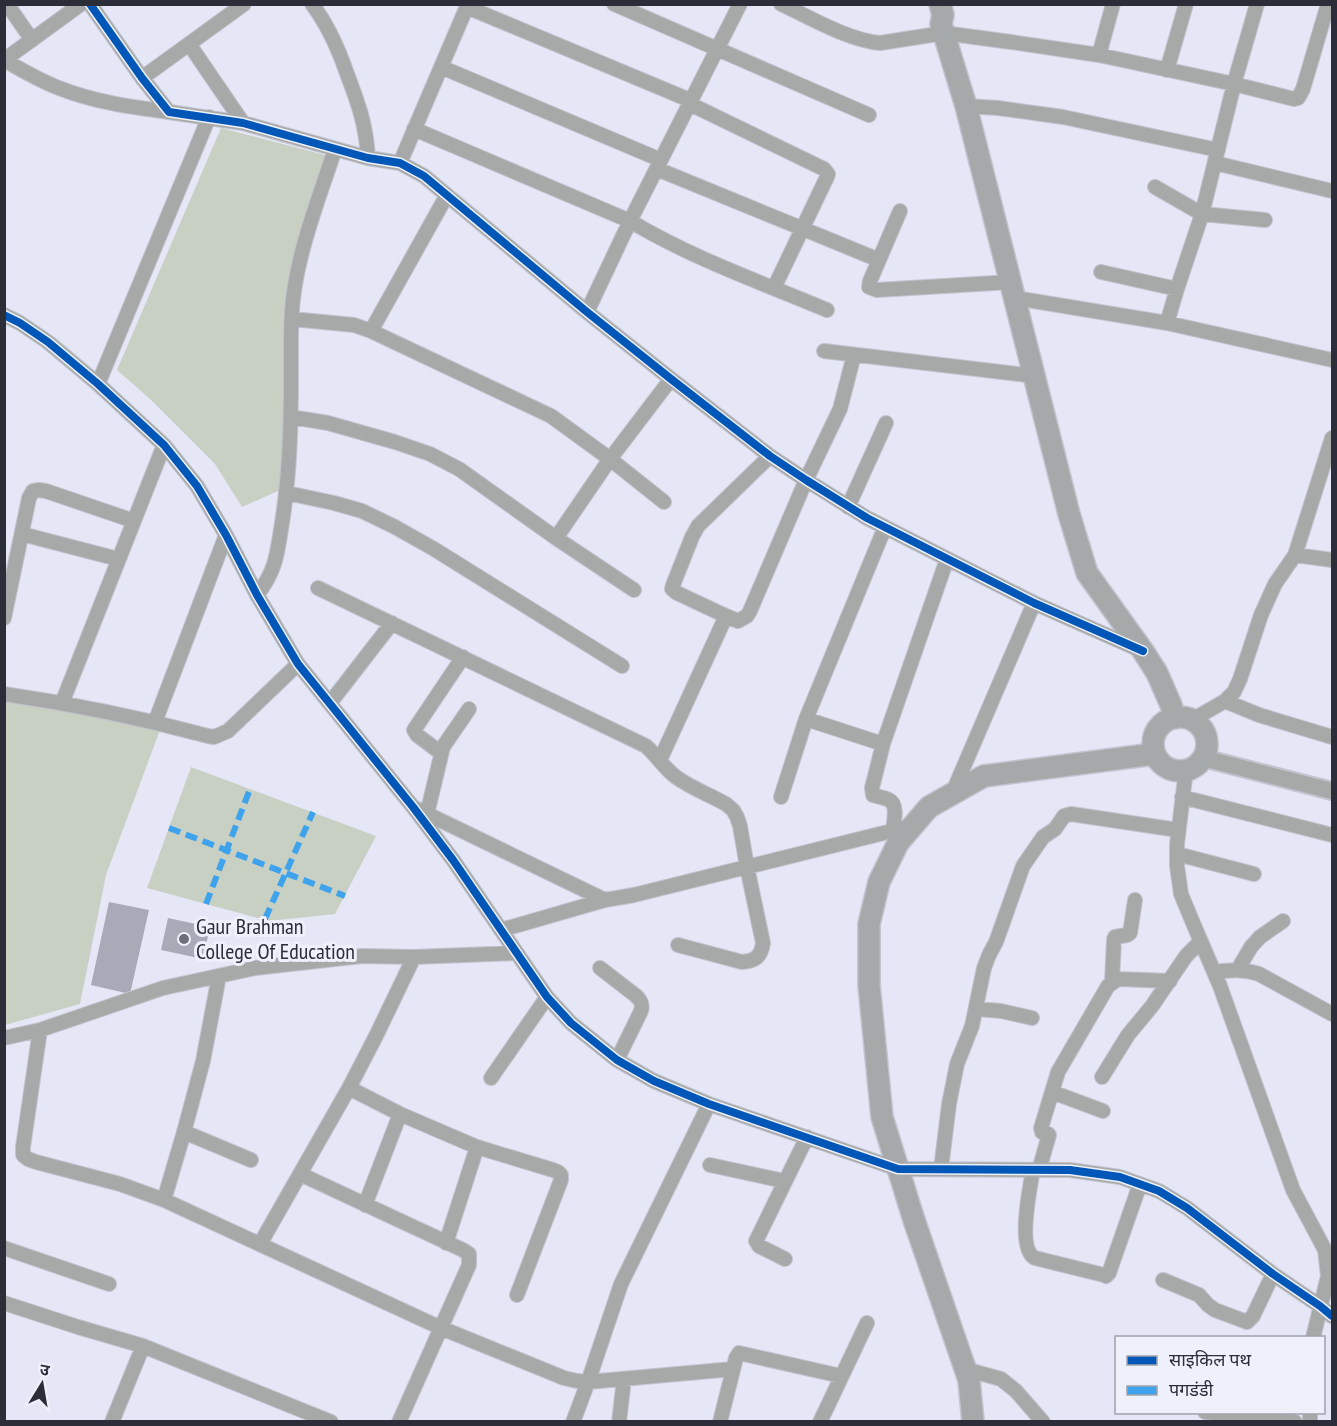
<svg xmlns="http://www.w3.org/2000/svg" width="1337" height="1426" font-family="'PT Sans Narrow','Noto Sans Devanagari',sans-serif">
  <style>
    .green { fill: #c8d0c4 }
    .building { fill: #a9aab7 }
    .lines { fill: none; stroke-linecap: round; stroke-linejoin: round }
    .minor-casing { stroke: #c1c3ce; stroke-width: 16 }
    .tertiary-casing { stroke: #c1c3ce; stroke-width: 20 }
    .trunk-casing { stroke: #c1c3ce; stroke-width: 24 }
    .minor { stroke: #a6a9a7; stroke-width: 14 }
    .tertiary { stroke: #a6a9a7; stroke-width: 16 }
    .trunk { stroke: #a6a9aa; stroke-width: 21 }
    .quiet { stroke: #3ea3ec; stroke-width: 6; stroke-dasharray: 12 6; stroke-linecap: butt }
    .cycleway-casing { stroke: #eef0fb; stroke-width: 11 }
    .cycleway { stroke: #0057b8; stroke-width: 8 }
    .poi-dot { fill: #6c6e7a; stroke: #eef0fb; stroke-width: 2 }
    .labels { text-anchor: middle; dominant-baseline: central; stroke-width: 6; stroke-linejoin: round; paint-order: stroke }
    .poi-label { font-size: 22px; fill: #2b2d38; stroke: #eef0fb; text-anchor: start }
  </style>
  <rect width="100%" height="100%" fill="#e5e7f6"/>
  <path class="green" d="M 221,128 L 325,155 L 291,272 L 287,327 L 284,463 L 280,490 L 242,507 L 215,464 L 149,398 L 117,370 Z
    M 5,702 L 74,711 L 160,730 L 106,875 L 80,1004 L 5,1025 Z
    M 191,767 L 376,836 L 335,914 L 269,921 L 147,888 Z"/>
  <path class="building" d="M 109,902 L 149,910 L 130,994 L 91,985 Z
    M 168,918 L 210,927 L 203,959 L 161,950 Z"/>
  <g class="lines">
    <g class="minor-casing">
      <path id="minor" d="M 7,4 L 32,40
        M 90,4 L 142,78 L 169,112 L 243,123 L 368,158 L 400,163 L 424,176 L 587,312 L 671,379 L 770,456 L 806,480 L 867,518 L 1034,603 L 1140,650
        M 312,4 C 327,24 338,48 346,71 C 358,103 366,123 368,158
        M 614,4 L 869,115
        M 781,4 C 811,18 848,40 880,43 L 944,33 L 1011,42 L 1099,55 L 1234,84 L 1294,99 L 1298,98 L 1303,89 L 1328,4
        M 467,7 L 692,101
        M 189,44 L 243,123
        M 1099,55 L 1113,4
        M 4,60 C 22,70 40,81 59,88 C 94,102 131,107 169,112
        M 4,60 L 81,4
        M 441,67 L 661,160
        M 1167,70 L 1186,4
        M 142,78 L 244,4
        M 690,104 L 824,169 L 828,174 L 827,177 L 774,288
        M 966,106 L 998,108 L 1063,117 L 1218,150
        M 414,129 L 630,221 C 692,258 760,282 827,310
        M 400,163 L 468,4
        M 1215,163 L 1332,191
        M 657,169 L 879,260
        M 1155,187 L 1202,214 L 1265,220
        M 900,211 L 870,281 L 869,287 L 877,290 L 1011,282
        M 1101,272 L 1177,289
        M 1015,298 L 1167,323 L 1332,360
        M 587,312 L 630,221 L 740,4
        M 4,315 L 20,323 L 48,342 L 98,384 L 164,445 L 197,486 L 226,535 L 257,595 L 298,664 L 413,807 L 453,860 L 547,997 L 571,1023 L 617,1060 L 654,1081 L 709,1104 L 898,1169 L 1070,1170 L 1120,1177 L 1159,1191 L 1187,1208 L 1273,1274 L 1320,1306 L 1332,1316
        M 292,319 L 354,325 L 371,331 L 551,416 L 610,459 L 664,502
        M 1167,323 L 1177,289 L 1202,214 L 1234,84 L 1257,4
        M 371,331 L 447,195
        M 824,351 L 1035,376
        M 98,384 L 209,117
        M 291,417 L 328,423 L 395,442 L 430,454 L 459,469 L 556,538 L 634,590
        M 287,493 L 334,503 L 362,511 L 395,527 L 434,549 L 622,666
        M 848,507 L 886,423
        M 22,534 L 118,559
        M 556,538 L 610,459 L 671,379
        M 1295,555 L 1332,560
        M 318,588 L 646,746 C 657,756 664,768 676,777 C 691,788 710,795 726,804 L 733,810 L 737,817 L 740,826 L 747,867 L 763,943 C 761,957 755,961 742,962 L 678,945
        M 257,595 C 277,569 277,553 282,523 C 290,473 291,422 291,372 C 291,343 290,314 295,285 C 302,241 321,192 335,149
        M 726,616 L 677,593 L 672,589 L 673,585 L 692,537 L 698,526 L 770,456
        M 4,618 L 29,498 L 33,491 L 39,490 L 46,491 L 134,521
        M 4,694 C 73,704 141,718 208,736 L 214,737 L 228,731 L 298,664
        M 1225,701 L 1259,715 L 1332,737
        M 62,703 L 164,445
        M 330,703 L 392,623
        M 806,719 L 883,744
        M 1192,720 L 1225,701 L 1234,692 L 1240,679 L 1261,615 L 1275,584 L 1295,555 L 1332,438
        M 155,722 L 226,535
        M 441,753 L 417,735 L 414,730 L 463,657
        M 660,760 L 726,616 L 738,621 L 747,616 L 750,611 L 806,480 L 840,409 L 854,355
        M 1186,770 L 1177,844 L 1177,866 L 1181,894 L 1193,923 L 1220,986 L 1293,1190 L 1325,1250 L 1328,1276 L 1313,1338
        M 952,794 L 1034,603
        M 781,797 L 806,719 L 885,527
        M 1182,797 L 1332,835
        M 415,808 L 605,900
        M 427,814 L 443,747 L 469,709
        M 893,830 C 894,821 898,804 889,800 C 884,797 878,797 873,795 L 872,788 L 883,744 L 947,559
        M 1177,854 L 1254,874
        M 501,930 L 605,900 L 634,895 L 912,826
        M 600,968 L 635,995 C 641,1000 643,1004 641,1011 L 617,1060
        M 1238,969 L 1251,947 L 1260,937 L 1283,921
        M 1214,972 C 1230,970 1244,969 1259,974 L 1332,1014
        M 1112,982 L 1114,939 L 1115,937 L 1127,935 L 1130,933 L 1135,900
        M 977,1009 L 1001,1011 L 1032,1018
        M 40,1030 L 23,1147 L 23,1155 L 28,1159 L 36,1162 L 120,1184 L 164,1200 L 441,1328 L 564,1378 L 577,1381 L 588,1382 L 733,1369
        M 4,1038 L 40,1030 L 163,988 L 255,968 L 362,956 L 414,957 L 517,953
        M 1102,1077 L 1128,1035 L 1152,1006 L 1186,956 L 1201,941
        M 491,1078 L 547,997
        M 349,1088 L 400,1114 L 477,1147 L 553,1170 L 558,1172 L 561,1175 L 561,1180 L 517,1295
        M 1052,1092 L 1103,1111
        M 184,1132 L 251,1160
        M 710,1165 L 784,1181
        M 941,1169 L 949,1104 L 957,1064 L 972,1026 L 984,968 L 989,955 L 996,942 L 1023,866 L 1043,837 L 1055,829 L 1064,816 L 1071,814 L 1178,830
        M 1033,1170 C 1030,1187 1017,1249 1035,1258 L 1104,1275 L 1106,1276 L 1109,1273 L 1140,1184
        M 1039,1170 L 1049,1135 L 1048,1134 L 1042,1132 L 1041,1128 L 1058,1072 L 1108,986 L 1118,979 L 1170,981
        M 300,1174 L 463,1250 L 469,1254 L 469,1265 L 399,1422
        M 164,1200 L 184,1132 L 203,1061 L 219,976
        M 365,1205 L 400,1114
        M 446,1243 L 477,1147
        M 260,1244 L 349,1088 L 376,1036 L 414,957
        M 4,1248 L 109,1284
        M 785,1259 L 759,1246 L 756,1241 L 807,1137
        M 1163,1280 L 1199,1295 L 1208,1305 L 1215,1310 L 1247,1322 L 1253,1316 L 1273,1274
        M 4,1303 L 78,1327 L 143,1346 L 331,1422
        M 965,1369 L 1001,1379 L 1016,1391 L 1043,1422
        M 1205,1412 L 1295,1422
        M 1310,1412 L 1310,1422
        M 112,1422 L 143,1346
        M 573,1422 L 588,1382 L 621,1284 L 709,1104
        M 619,1422 L 624,1379
        M 720,1422 L 736,1358 L 739,1353 L 841,1376
        M 820,1422 L 867,1323"/>
    </g>
    <g class="tertiary-casing">
      <path id="tertiary" d="M 1203,758 L 1332,791"/>
    </g>
    <g class="trunk-casing">
      <path id="trunk" d="M 940,4 L 943,15 L 941,24 L 966,106 L 1069,514 L 1087,573 L 1143,651 L 1157,673 L 1171,705 L 1175,718
        M1153 744a27 27 0 1 1 54 0a27 27 0 1 1-54 0Z
        M 973,1422 L 969,1380 L 914,1220 L 882,1117 L 869,985 L 869,924 L 879,882 L 898,843 L 929,807 L 984,776 L 1154,754"/>
    </g>
    <use href="#minor" class="minor"/>
    <use href="#tertiary" class="tertiary"/>
    <use href="#trunk" class="trunk"/>
    <path class="quiet" d="M 169,828 L 345,896
      M 206,904 L 250,789
      M 265,919 L 313,812"/>
    <g class="cycleway-casing">
      <path id="cycleway" d="M 90,4 L 142,78 L 169,112 L 243,123 L 368,158 L 400,163 L 424,176 L 587,312 L 671,379 L 770,456 L 806,480 L 867,518 L 1034,603 L 1143,651
        M 4,315 L 20,323 L 48,342 L 98,384 L 164,445 L 197,486 L 226,535 L 257,595 L 298,664 L 413,807 L 453,860 L 547,997 L 571,1023 L 617,1060 L 654,1081 L 709,1104 L 898,1169 L 1070,1170 L 1120,1177 L 1159,1191 L 1187,1208 L 1273,1274 L 1320,1306 L 1332,1316"/>
    </g>
    <use href="#cycleway" class="cycleway"/>
  </g>
  <circle class="poi-dot" cx="184" cy="939" r="6"/>
  <g class="labels">
    <g class="poi-label">
      <text x="196" y="926">Gaur Brahman<tspan x="196" dy="25">College Of Education</tspan></text>
    </g>
  </g>
  <rect width="1337" height="1426" fill="none" stroke="#2b2d38" stroke-width="12"/>
  <rect x="1115" y="1336" width="210" height="78" fill="#eef0fb" stroke="#a0a2ad" stroke-width="1.5"/>
  <rect x="1127" y="1356" width="30" height="9" fill="#0057b8" stroke="#a0a2ad" stroke-width="1.5"/>
  <text x="1169" y="1366" font-size="18" fill="#2b2d38">साइकिल पथ</text>
  <rect x="1127" y="1386" width="30" height="9" fill="#3ea3ec" stroke="#a0a2ad" stroke-width="1.5"/>
  <text x="1169" y="1396" font-size="18" fill="#2b2d38">पगडंडी</text>
  <g transform="translate(42 1384) rotate(11)" stroke="#eef0fb" stroke-width="4.5" paint-order="stroke">
  <path d="M0-4.5L10 22L0 15L-10 22Z" fill="#2b2d38"/>
  <text y="-9" font-size="16" font-weight="bold" text-anchor="middle" fill="#2b2d38">उ</text>
  </g>
</svg>
